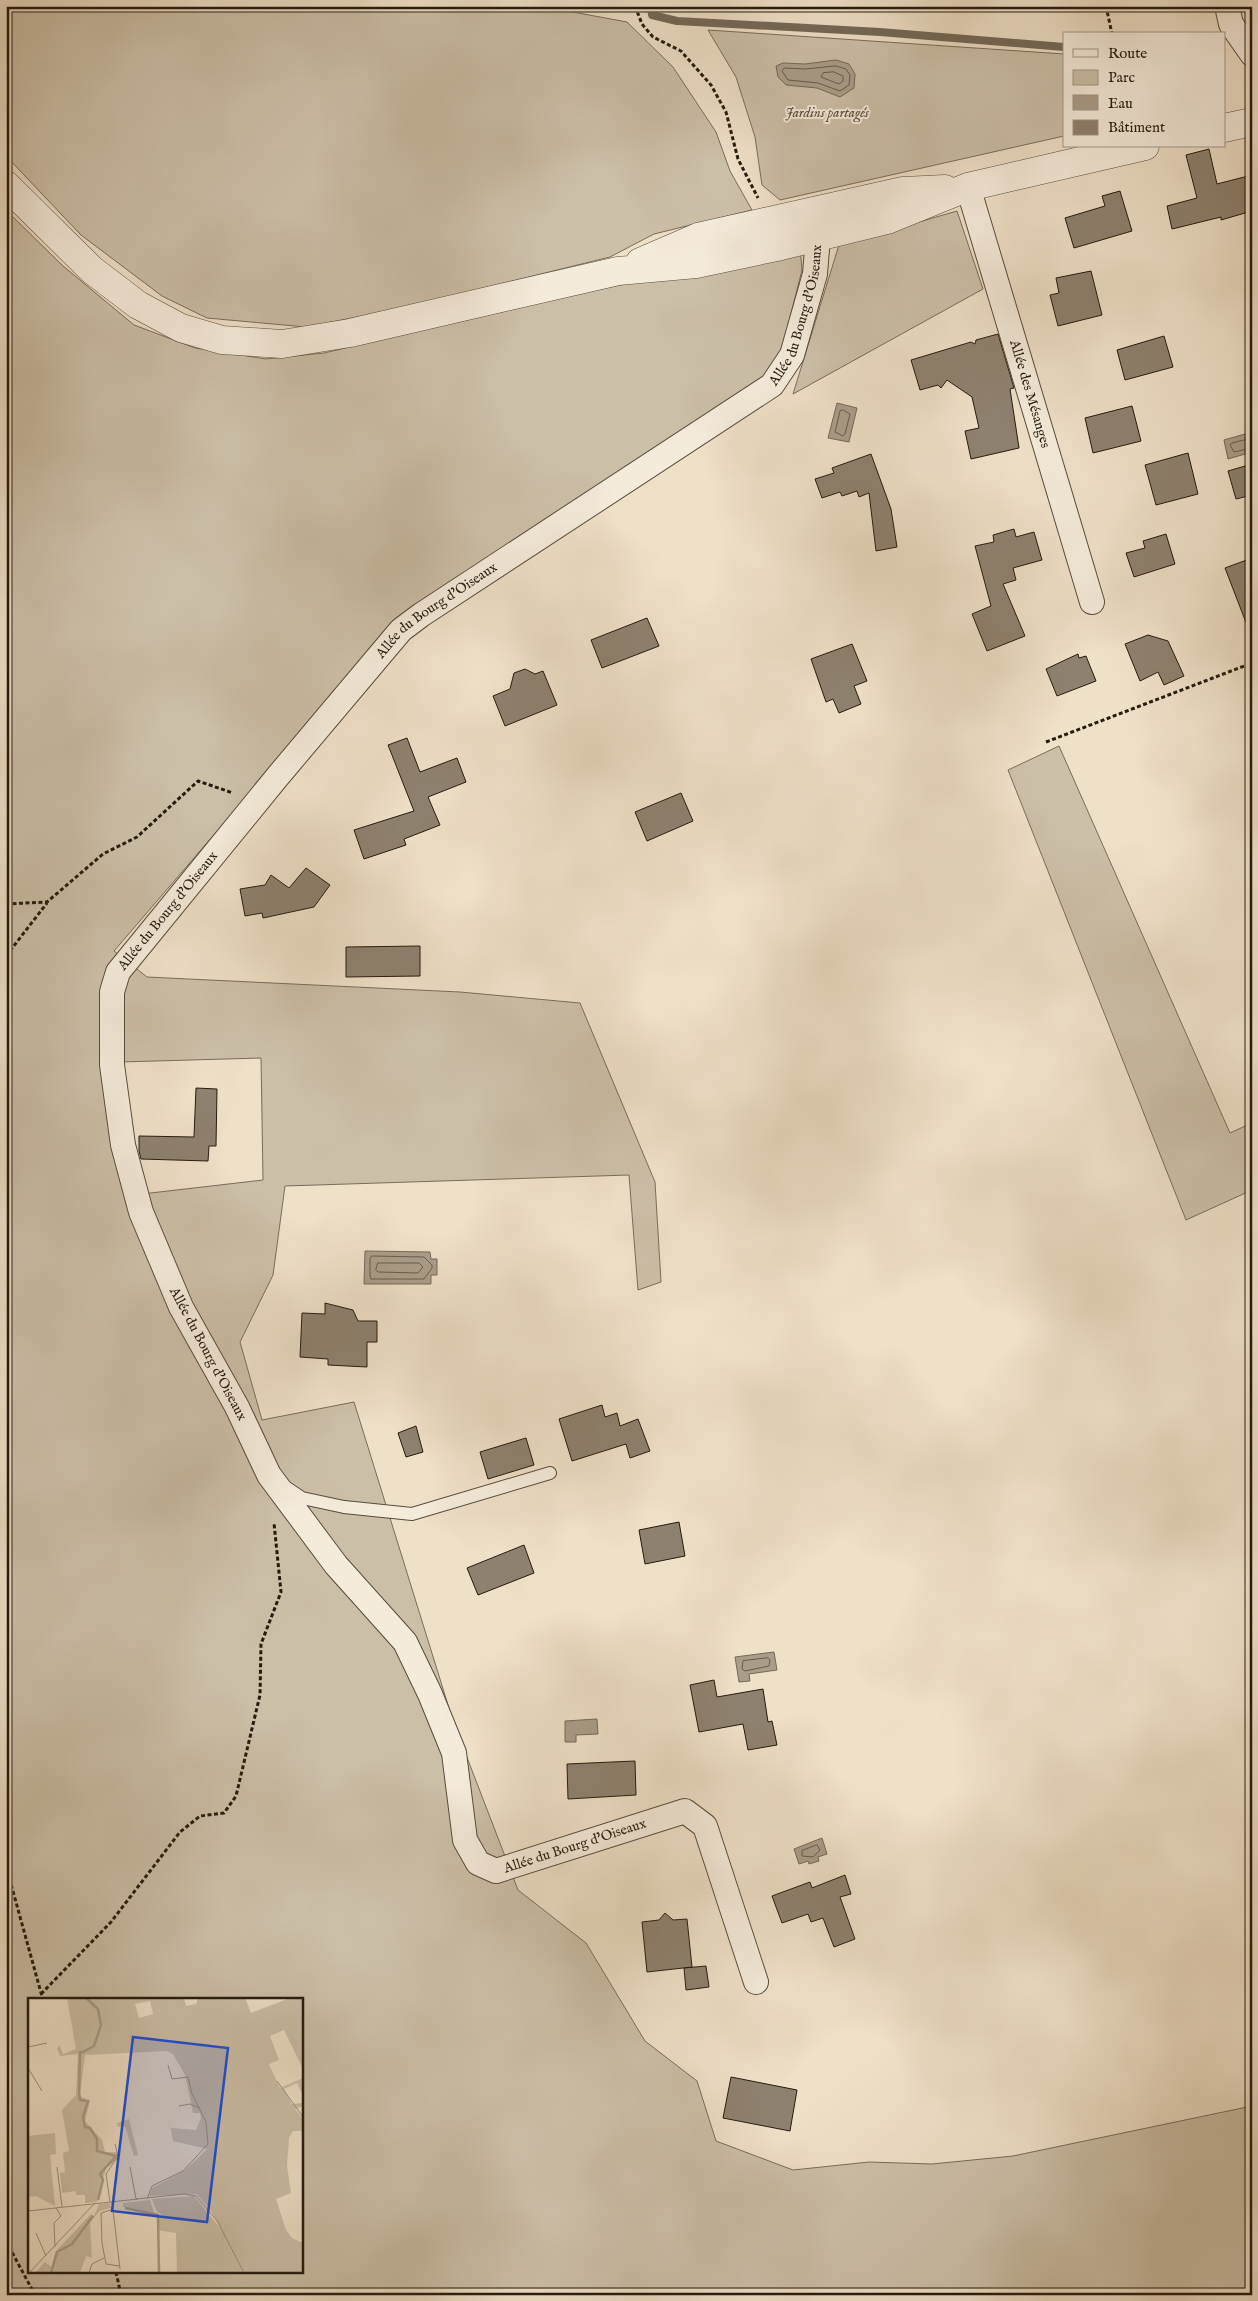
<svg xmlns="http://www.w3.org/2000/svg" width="1258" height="2301" font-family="'IM FELL English',serif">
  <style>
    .green { fill: #ccbfa8; stroke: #786d5b; fill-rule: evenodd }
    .water { fill: #aa9d89; stroke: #746958 }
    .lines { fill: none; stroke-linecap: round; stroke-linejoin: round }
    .shore { stroke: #675c4c; stroke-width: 1 }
    .stream { stroke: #746958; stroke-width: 8 }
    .building { fill: #8e816f; stroke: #241b0e }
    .service-casing { stroke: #574c3c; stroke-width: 14 }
    .minor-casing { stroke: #574c3c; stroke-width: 26 }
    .tertiary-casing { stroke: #574c3c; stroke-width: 29 }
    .path { stroke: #241b0e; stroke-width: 3; stroke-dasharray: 4 2.5; stroke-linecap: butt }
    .service { stroke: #f5ebdb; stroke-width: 12 }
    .minor { stroke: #f5ebdb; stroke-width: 24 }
    .tertiary { stroke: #f5ebdb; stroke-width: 28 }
    .labels { text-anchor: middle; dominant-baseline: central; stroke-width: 4; stroke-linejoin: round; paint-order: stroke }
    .park-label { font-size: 14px; font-style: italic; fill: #564c3c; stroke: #f5ebdb }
    .street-label { font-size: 14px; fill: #241b0e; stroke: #f5ebdb }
    .inset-river { fill: none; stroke: #aa9d89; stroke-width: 2.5 }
    .inset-road { fill: none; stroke: #9e917e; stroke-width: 1 }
    .view { fill: #1d4ed8; fill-opacity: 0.15; stroke: #1d4ed8; stroke-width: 2.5 }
    .inset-edge { fill: none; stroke: #241b0e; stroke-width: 2.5 }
  </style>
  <rect width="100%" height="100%" fill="#efe0c8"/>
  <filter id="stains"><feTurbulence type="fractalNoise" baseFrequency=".004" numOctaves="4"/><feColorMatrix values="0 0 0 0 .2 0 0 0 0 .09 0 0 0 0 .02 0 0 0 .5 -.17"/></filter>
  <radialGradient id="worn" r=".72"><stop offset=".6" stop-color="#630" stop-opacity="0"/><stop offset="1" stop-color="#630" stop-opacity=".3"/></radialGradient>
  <path class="green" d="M 6,6 L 563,6 L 562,10 L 627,22 L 673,67 L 716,132 L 730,171 L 752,210 L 654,234 L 610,257 L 398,309 L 306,327 L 207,318 L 162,296 L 81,235 L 6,156 Z
    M 708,30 L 1064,54 L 1064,136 L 780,200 L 762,185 L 755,137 L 736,77 Z
    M 6,210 L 63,266 L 134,325 L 195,348 L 266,359 L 324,353 L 596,290 L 800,247 L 802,270 L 779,362 L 759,383 L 460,576 L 385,630 L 354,672 L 114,951 L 147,977 L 460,992 L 580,1003 L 655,1182 L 661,1282 L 638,1290 L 629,1175 L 285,1186 L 273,1275 L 240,1342 L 262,1420 L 354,1402 L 453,1721 L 518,1890 L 586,1943 L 645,2041 L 697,2081 L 716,2141 L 793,2170 L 869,2162 L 932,2164 L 1013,2156 L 1252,2106 L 1252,2295 L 6,2295 ZM 261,1058 L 263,1180 L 142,1194 L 120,1062 ZM 29,2000 L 301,2000 L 301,2272 L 29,2272 Z
    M 957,211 L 983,289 L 793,394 L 839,245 Z
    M 1059,746 L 1230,1133 L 1252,1123 L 1252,1190 L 1186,1220 L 1008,770 Z"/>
  <path class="water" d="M 836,60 L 849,64 L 855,74 L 854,88 L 840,97 L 817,88 L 786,85 L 778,77 L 776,66 L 783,63 L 805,64 Z
    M 837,403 L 857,408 L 849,442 L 828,438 Z
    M 1252,432 L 1252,452 L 1228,459 L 1224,440 Z
    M 365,1251 L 430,1252 L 431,1259 L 437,1259 L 437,1275 L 431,1275 L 431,1284 L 364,1284 Z
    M 774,1652 L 777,1670 L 749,1674 L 750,1681 L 739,1682 L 735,1657 Z
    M 597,1719 L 598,1734 L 576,1735 L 576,1742 L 565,1742 L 565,1721 Z
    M 822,1838 L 827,1854 L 818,1857 L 819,1861 L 809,1864 L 808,1861 L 799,1864 L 794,1849 Z"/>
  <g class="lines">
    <path class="shore" d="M 836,66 L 846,69 L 850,75 L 849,85 L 840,91 L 818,83 L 788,80 L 782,71 L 784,68 L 805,69 Z
      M 834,72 L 843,76 L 843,81 L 839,84 L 821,77 L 823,73 Z
      M 843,410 L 850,414 L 845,434 L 843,436 L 835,432 L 840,411 Z
      M 1252,438 L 1232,443 L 1230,445 L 1234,452 L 1252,448
      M 372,1256 L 424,1257 L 432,1265 L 432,1268 L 424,1279 L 371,1279 L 370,1276 L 370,1259 Z
      M 378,1263 L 419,1263 L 423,1267 L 418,1273 L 378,1272 L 376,1270 Z
      M 768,1658 L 770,1660 L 769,1666 L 745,1671 L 742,1669 L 743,1661 Z
      M 817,1845 L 820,1850 L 813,1857 L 802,1856 L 802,1851 Z"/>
    <path class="stream" d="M 651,6 L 652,15 L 677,21 L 880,32 L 1064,47"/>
  </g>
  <path class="building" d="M 1209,149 L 1217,184 L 1252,175 L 1252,211 L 1221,220 L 1221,217 L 1172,229 L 1167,206 L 1197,198 L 1186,155 Z
    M 1120,191 L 1132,231 L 1074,248 L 1065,218 L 1105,206 L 1102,196 Z
    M 1091,271 L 1102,315 L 1058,326 L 1050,295 L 1059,293 L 1056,278 Z
    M 998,334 L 1014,388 L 1010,389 L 1019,448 L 971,459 L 965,431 L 979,428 L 972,397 L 947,380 L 941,388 L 938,385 L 920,390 L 911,360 L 971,342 L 975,344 L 976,340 Z
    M 1164,336 L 1173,367 L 1125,380 L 1117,350 Z
    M 1132,406 L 1141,441 L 1093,453 L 1085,418 Z
    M 1188,453 L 1198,494 L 1156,505 L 1145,465 Z
    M 871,454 L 891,509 L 897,547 L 876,551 L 869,493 L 859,497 L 857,491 L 842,496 L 840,492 L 822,498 L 815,479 L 834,473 L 832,468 Z
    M 1252,464 L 1252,495 L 1236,499 L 1228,471 Z
    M 1014,529 L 1016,537 L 1034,532 L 1042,560 L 1013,568 L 1016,580 L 1003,584 L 1025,636 L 987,651 L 972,614 L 991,606 L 975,546 L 994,542 L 993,535 Z
    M 1166,534 L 1175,564 L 1134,577 L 1126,553 L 1145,548 L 1143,541 Z
    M 1252,558 L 1252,633 L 1250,633 L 1225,568 Z
    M 647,618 L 659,646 L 602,668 L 591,640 Z
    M 1148,635 L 1168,641 L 1184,676 L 1164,685 L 1158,672 L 1140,681 L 1125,644 Z
    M 852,644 L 867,681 L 854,686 L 861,704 L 839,713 L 833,699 L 826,702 L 811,659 Z
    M 1078,654 L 1079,658 L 1086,656 L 1096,681 L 1057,696 L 1046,669 Z
    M 525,669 L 535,674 L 543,671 L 557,705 L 505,726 L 493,696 L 510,689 L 514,673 Z
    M 407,738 L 420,772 L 457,758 L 466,782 L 428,797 L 440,825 L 404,839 L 406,845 L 364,859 L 354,830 L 414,811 L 388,745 Z
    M 681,793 L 693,821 L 647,841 L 635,812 Z
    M 306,868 L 330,885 L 314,907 L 263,918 L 262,913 L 245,916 L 240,889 L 265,885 L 271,875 L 289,888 Z
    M 420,946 L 420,976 L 346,977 L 346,947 Z
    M 196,1088 L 217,1089 L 216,1146 L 209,1146 L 208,1161 L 141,1159 L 139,1151 L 139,1136 L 194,1137 Z
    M 325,1303 L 353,1310 L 358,1321 L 377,1321 L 377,1342 L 367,1342 L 367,1367 L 328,1365 L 328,1359 L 300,1357 L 302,1313 L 325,1314 Z
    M 602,1405 L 605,1417 L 617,1413 L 620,1426 L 638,1419 L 650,1451 L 630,1458 L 626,1444 L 572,1461 L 559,1419 Z
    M 416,1426 L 423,1452 L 406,1457 L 398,1433 Z
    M 526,1438 L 534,1465 L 488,1479 L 480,1452 Z
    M 679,1522 L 685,1556 L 645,1564 L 639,1530 Z
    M 524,1545 L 534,1573 L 478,1595 L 467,1568 Z
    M 714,1680 L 717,1697 L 763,1689 L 768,1722 L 772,1721 L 777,1745 L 748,1750 L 743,1724 L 699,1732 L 690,1685 Z
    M 635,1761 L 636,1795 L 568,1799 L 567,1764 Z
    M 845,1875 L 851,1894 L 840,1897 L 855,1939 L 834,1947 L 823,1918 L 811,1922 L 808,1914 L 782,1923 L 772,1896 L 810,1882 L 812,1888 Z
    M 665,1913 L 673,1920 L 687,1919 L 692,1967 L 647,1972 L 642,1922 L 659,1920 Z
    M 706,1966 L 709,1987 L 686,1990 L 684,1968 Z
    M 731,2077 L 797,2090 L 790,2131 L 723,2118 Z"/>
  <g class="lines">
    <g class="service-casing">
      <path id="service" d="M 287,1488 L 302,1498 L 344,1507 L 412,1514 L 550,1473"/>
    </g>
    <g class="minor-casing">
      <g id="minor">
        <path d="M 1227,6 L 1231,24 L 1252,54"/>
        <path id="s1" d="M 968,187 L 1092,602"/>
        <path id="s2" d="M 756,1982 L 705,1826 L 685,1811 L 496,1871 L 478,1863 L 465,1840 L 454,1753 L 430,1694 L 405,1642 L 336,1565 L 269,1475 L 237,1407 L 181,1307 L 141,1212 L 123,1145 L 112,1065 L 112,992 L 118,972 L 278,776 L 401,630 L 421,615 L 772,385 L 792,355 L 815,274 L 818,237 L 816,219"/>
      </g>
    </g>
    <g class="tertiary-casing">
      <path id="tertiary" d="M 1224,128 L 1252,122
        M 6,185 L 92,270 L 138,305 L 181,328 L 222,340 L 282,344 L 350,333 L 618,271 L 696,264 L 781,246 L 887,220 L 968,187 L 1145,146
        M 640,262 L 698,237 L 903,191 L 945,189"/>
    </g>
    <path class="path" d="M 635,6 L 642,24 L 653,37 L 681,51 L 711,85 L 726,112 L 738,159 L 758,198
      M 1106,6 L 1112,34
      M 1046,742 L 1252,663
      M 6,904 L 47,902 L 103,854 L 137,837 L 198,781 L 233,793
      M 6,956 L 47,903
      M 6,1866 L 43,2000
      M 41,1994 L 111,1922 L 180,1832 L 200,1816 L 224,1813 L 236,1796 L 260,1695 L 261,1644 L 281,1592 L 274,1523
      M 6,2241 L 35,2295
      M 116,2272 L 121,2295"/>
    <use href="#service" class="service"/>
    <use href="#minor" class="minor"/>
    <use href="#tertiary" class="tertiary"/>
  </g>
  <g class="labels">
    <g class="park-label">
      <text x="827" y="113">Jardins partagés</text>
    </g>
    <g class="street-label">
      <text stroke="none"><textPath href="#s2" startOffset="2359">Allée du Bourg d'Oiseaux</textPath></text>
      <text stroke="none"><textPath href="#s1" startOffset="216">Allée des Mésanges</textPath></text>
      <text stroke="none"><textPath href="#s2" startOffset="1879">Allée du Bourg d'Oiseaux</textPath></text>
      <text stroke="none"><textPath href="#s2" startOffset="1474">Allée du Bourg d'Oiseaux</textPath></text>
      <text transform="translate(208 1354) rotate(62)">Allée du Bourg d'Oiseaux</text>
      <text transform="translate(575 1846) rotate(-18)">Allée du Bourg d'Oiseaux</text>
    </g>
  </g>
  <g transform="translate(28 1998)">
    <rect width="275" height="275" fill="#efe0c8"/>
    <path d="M 39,0 L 156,0 L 158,8 L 168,6 L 170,0 L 217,0 L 223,15 L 262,0 L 275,0 L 275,71 L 256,32 L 242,38 L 251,62 L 241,66 L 252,90 L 275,80 L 275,98 L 269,85 L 256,91 L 264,106 L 275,105 L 275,108 L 267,111 L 275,121 L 275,133 L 265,133 L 261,140 L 259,168 L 263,195 L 248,201 L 258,232 L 264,240 L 275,245 L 275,275 L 149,275 L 148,235 L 129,232 L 131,217 L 137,219 L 129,213 L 124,201 L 166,198 L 192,230 L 182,211 L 168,196 L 121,198 L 124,190 L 156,173 L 179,151 L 145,143 L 141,121 L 143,130 L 168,132 L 173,120 L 172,115 L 165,115 L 157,77 L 145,56 L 139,53 L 57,57 L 52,98 L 62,103 L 57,123 L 74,142 L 77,154 L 89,154 L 89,162 L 78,170 L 69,204 L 57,205 L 57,197 L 48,197 L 48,193 L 34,195 L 32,175 L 37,174 L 35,155 L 41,153 L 34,112 L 48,97 L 50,56 L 32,58 L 29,51 L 31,47 L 35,56 L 48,51 ZM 122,3 L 125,16 L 111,20 L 107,6 ZM 101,121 L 110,157 L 106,158 L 97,128 L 90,129 L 89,125 ZM 27,135 L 28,156 L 22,157 L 27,208 L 8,198 L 0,199 L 0,138 ZM 122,202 L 126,215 L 95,209 L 95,205 ZM 82,205 L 83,210 L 72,213 L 62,224 L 64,260 L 58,258 L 52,275 L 7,275 L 17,264 L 24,269 L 28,253 L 63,216 L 66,218 L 71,206 Z" fill="#ccbfa8" fill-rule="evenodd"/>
    <path class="inset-river" d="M 52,53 L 51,95 L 52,102 L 60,103 L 55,119 L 57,129 L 62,130 L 69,141 L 69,153 L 88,158 L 72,176 L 75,182 L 70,202M 53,55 L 66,48 L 73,27 L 70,11 L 58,0M 97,210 L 130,217 L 131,275M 23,275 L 29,254 L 44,246 L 65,218"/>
    <path class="inset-road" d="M 0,49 L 19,45M 0,70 L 14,93M 249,83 L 275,119M 151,108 L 162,106 L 172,110M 29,169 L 34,209M 102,169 L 108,201M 108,201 L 156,196 L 168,198 L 190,224 L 216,275M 119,201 L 124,188 L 155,173 L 180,146 L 178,124 L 164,96 L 160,79 L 144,81 L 140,67M 82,204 L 78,176 L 90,158 L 87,146M 84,204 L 92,271M 86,211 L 73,215 L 74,245 L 78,266 L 91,268M 0,213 L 110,201M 8,235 L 18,258M 27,249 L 26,225 L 33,218 L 28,210M 1,275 L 67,205M 61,275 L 64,266 L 76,260"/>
    <path class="view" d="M 105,39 L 200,50 L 179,224 L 84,213 Z"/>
    <rect width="275" height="275" class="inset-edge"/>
  </g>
  <rect width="1258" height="2301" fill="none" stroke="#efe0c8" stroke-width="25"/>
  <rect x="8" y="8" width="1243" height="2286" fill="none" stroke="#241b0e" stroke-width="2.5"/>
  <rect x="12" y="12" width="1233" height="2276" fill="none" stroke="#241b0e"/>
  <rect x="1063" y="32" width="162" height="115" fill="#f5ebdb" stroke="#a19889"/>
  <rect x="1073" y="49" width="25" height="8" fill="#f5ebdb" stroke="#a19889"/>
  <text x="1108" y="58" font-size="15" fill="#241b0e">Route</text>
  <rect x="1073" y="70" width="25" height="15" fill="#ccbfa8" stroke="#a19889"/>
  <text x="1108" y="82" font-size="15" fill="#241b0e">Parc</text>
  <rect x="1073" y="95" width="25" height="15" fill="#aa9d89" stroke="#a19889"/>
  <text x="1108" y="108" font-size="15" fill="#241b0e">Eau</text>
  <rect x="1073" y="120" width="25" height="15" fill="#8e816f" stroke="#a19889"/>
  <text x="1108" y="132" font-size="15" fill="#241b0e">Bâtiment</text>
  <rect width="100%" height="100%" filter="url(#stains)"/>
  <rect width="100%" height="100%" fill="url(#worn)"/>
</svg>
